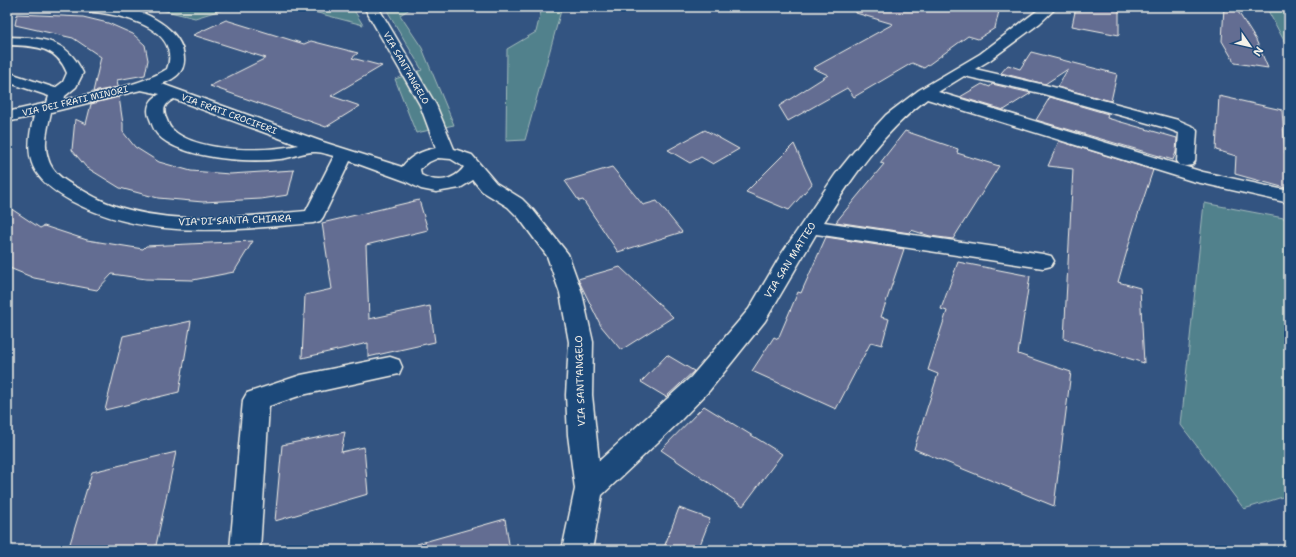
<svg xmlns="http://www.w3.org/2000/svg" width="1296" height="557" font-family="'Shantell Sans',sans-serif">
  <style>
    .green { fill: #51818c; stroke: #a2b9ba }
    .building { fill: #646d92; stroke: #f4f1e8 }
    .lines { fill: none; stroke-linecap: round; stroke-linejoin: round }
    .street-casing { stroke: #f4f1e8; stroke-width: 3 }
    .street { fill: #1f4a7a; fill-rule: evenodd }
    .labels { text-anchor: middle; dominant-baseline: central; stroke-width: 3; stroke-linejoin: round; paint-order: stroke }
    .far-street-label { font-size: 9px; fill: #f4f1e8; stroke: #1f4a7a }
    .street-label { font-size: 10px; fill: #f4f1e8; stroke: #1f4a7a }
  </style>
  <rect width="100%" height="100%" fill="#335481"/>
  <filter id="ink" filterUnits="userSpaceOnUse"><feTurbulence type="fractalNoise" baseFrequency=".025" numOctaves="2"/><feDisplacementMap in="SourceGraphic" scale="8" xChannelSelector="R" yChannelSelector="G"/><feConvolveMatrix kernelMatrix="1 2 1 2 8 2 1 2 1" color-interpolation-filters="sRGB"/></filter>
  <g filter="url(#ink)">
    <path class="green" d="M 149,7 L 231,7 L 195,18 Z
      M 295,7 L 352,7 L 363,25 Z
      M 385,7 L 413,7 L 400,15 L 422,48 L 454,125 L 416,133 L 395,79 L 422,70 Z
      M 542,7 L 562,7 L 525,140 L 506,141 L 507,49 L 536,32 Z
      M 1266,7 L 1289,7 L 1289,50 Z
      M 1204,203 L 1289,219 L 1289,495 L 1244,509 L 1181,425 Z"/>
    <path class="building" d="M 856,7 L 1000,7 L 995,28 L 978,39 L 968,36 L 924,68 L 912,63 L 854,97 L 847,88 L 788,121 L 779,106 L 828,75 L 813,68 L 893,24 L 856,13 Z
      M 1076,7 L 1119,7 L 1119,35 L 1072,26 Z
      M 1224,7 L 1235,7 L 1256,40 L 1268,68 L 1235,63 L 1222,41 Z
      M 17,14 L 83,17 L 108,23 L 133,34 L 145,45 L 148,60 L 145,75 L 117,80 L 118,87 L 93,92 L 101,57 L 73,38 L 15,25 Z
      M 226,20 L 304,44 L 311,41 L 358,53 L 352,58 L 382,66 L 331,96 L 360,106 L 326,127 L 210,86 L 266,58 L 193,35 Z
      M 1031,52 L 1117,74 L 1111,101 L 1057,87 L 1068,69 L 1045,84 L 1001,73 L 1008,65 L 1020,69 Z
      M 982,84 L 990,87 L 992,84 L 1031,93 L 1004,110 L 960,97 Z
      M 1219,96 L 1282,110 L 1285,153 L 1289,154 L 1289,189 L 1235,174 L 1236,156 L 1216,150 Z
      M 119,97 L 123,124 L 123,132 L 135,147 L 159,162 L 191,171 L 230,174 L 294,170 L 288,195 L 261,199 L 203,202 L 158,198 L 120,188 L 86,167 L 72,150 L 75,119 L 86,124 L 91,104 Z
      M 1050,97 L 1108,114 L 1107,118 L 1177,138 L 1176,152 L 1173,160 L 1036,120 Z
      M 705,130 L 739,149 L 713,164 L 701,157 L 690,163 L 668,150 Z
      M 905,131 L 958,149 L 957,153 L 999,166 L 953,239 L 930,236 L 911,230 L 910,233 L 836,222 L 884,164 L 880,163 Z
      M 1059,141 L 1153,170 L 1134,227 L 1118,282 L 1140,288 L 1144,363 L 1064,339 L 1073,169 L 1048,166 Z
      M 794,144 L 812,184 L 789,210 L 746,192 Z
      M 612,167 L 643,205 L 657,201 L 682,232 L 618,252 L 583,200 L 579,201 L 565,181 Z
      M 419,200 L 428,230 L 366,245 L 369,319 L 430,306 L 435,342 L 368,357 L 368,343 L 302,358 L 305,295 L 332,289 L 322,223 Z
      M 7,206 L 40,228 L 44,226 L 87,240 L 143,249 L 146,246 L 253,241 L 234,272 L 193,280 L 146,279 L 112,274 L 97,290 L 34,278 L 7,267 Z
      M 826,237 L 904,249 L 881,317 L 889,319 L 882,345 L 871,342 L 836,409 L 752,371 L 774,337 L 778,339 L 798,292 L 801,293 Z
      M 958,262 L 1030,276 L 1018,354 L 1071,372 L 1054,506 L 914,449 L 938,374 L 928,370 L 947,311 L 941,309 Z
      M 620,267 L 673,317 L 621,350 L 601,326 L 578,279 Z
      M 191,321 L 179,392 L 105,410 L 123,336 Z
      M 667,355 L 694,371 L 666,397 L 641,382 Z
      M 704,406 L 782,454 L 743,506 L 661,450 Z
      M 345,432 L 341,452 L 364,447 L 368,494 L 275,521 L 282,445 Z
      M 176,452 L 155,550 L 68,550 L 92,472 Z
      M 679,508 L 710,519 L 698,550 L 663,550 Z
      M 505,519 L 510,550 L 418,550 L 417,544 Z"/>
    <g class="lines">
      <g class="street-casing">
        <path id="street" d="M 77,7 C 91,7 104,6 118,7 C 144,9 183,29 184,58 C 185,73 174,79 162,84 L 323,142 L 402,167 C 411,155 422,151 436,148 L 420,105 L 364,7 L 378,7 L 436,105 L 454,149 L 472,155 L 496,183 L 522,199 L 533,210 L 568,254 L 582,293 L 593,342 L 592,395 L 599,461 L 691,377 L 749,309 L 782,253 L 835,175 L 864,139 L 886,115 L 919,90 L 980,54 L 1042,7 L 1057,7 L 1040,23 L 990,60 L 975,69 L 1049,86 L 1178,120 L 1194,127 L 1197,131 L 1195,161 L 1192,165 L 1186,166 L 1180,165 L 1177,161 L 1179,133 L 1166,128 L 1040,93 L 964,76 L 938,92 L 1203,172 L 1289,191 L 1289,203 L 1192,181 L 927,99 C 882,133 854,175 824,222 L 1043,254 L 1051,256 L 1054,261 L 1051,266 L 1043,268 L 816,234 L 765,321 L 709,391 L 677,424 L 602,495 L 592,550 L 562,550 L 575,489 L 568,435 L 566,395 L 569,342 L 560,293 L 547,256 L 519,218 L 508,207 L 482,191 L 473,180 L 460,188 L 436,192 L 421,189 L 405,181 L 350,161 L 323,217 L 320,221 L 313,223 C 231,230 146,241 71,201 C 32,179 22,160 34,116 L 7,122 L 7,112 L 47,103 L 49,96 L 7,82 L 7,72 L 55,88 L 63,82 L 67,73 C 56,45 33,46 7,45 L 7,37 C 41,38 67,38 83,73 L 76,87 L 65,96 L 64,100 C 98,92 138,87 167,69 C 183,25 113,13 84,11 L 79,10 ZM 141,90 L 160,94 C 150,99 145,108 150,119 C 152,124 154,131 158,135 C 181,159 249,163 280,159 C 292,158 304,151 316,152 C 322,152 329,155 334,156 L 306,211 C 248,216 187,225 130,210 C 112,206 97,199 82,190 C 68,183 52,174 48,158 C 43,143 48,127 51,112 ZM 174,99 L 298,145 C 266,152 196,153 172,129 C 169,127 168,122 166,118 C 162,108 165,104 174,99 ZM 438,158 L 451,159 L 464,167 C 453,182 436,183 421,175 L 420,169 L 429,162 Z
          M 390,357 L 399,360 L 402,367 L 399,374 L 302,395 L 269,406 L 260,550 L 230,550 L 243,400 L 247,393 L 301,375 Z"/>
      </g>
      <use href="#street" class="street"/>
    </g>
  </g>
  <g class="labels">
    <g class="far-street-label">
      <text transform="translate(406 68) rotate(60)">VIA SANT'ANGELO</text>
      <text transform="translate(75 101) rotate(-13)">VIA DEI FRATI MINORI</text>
      <text transform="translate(229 114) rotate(20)">VIA FRATI CROCIFERI</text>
    </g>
    <g class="street-label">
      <text transform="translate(235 220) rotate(-2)">VIA DI SANTA CHIARA</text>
      <text transform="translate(790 260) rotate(-58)">VIA SAN MATTEO</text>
      <text transform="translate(580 381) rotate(-92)">VIA SANT'ANGELO</text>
    </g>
  </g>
  <rect width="1296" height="557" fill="none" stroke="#1f4a7a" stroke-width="24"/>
  <rect x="12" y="12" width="1272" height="533" fill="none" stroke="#f4f1e8" stroke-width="1.5" filter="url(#ink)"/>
  <g transform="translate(1250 46) rotate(124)" stroke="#1f4a7a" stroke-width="3" paint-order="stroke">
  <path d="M0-3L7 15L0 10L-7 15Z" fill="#f4f1e8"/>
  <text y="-6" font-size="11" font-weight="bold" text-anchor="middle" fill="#f4f1e8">N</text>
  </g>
</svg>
